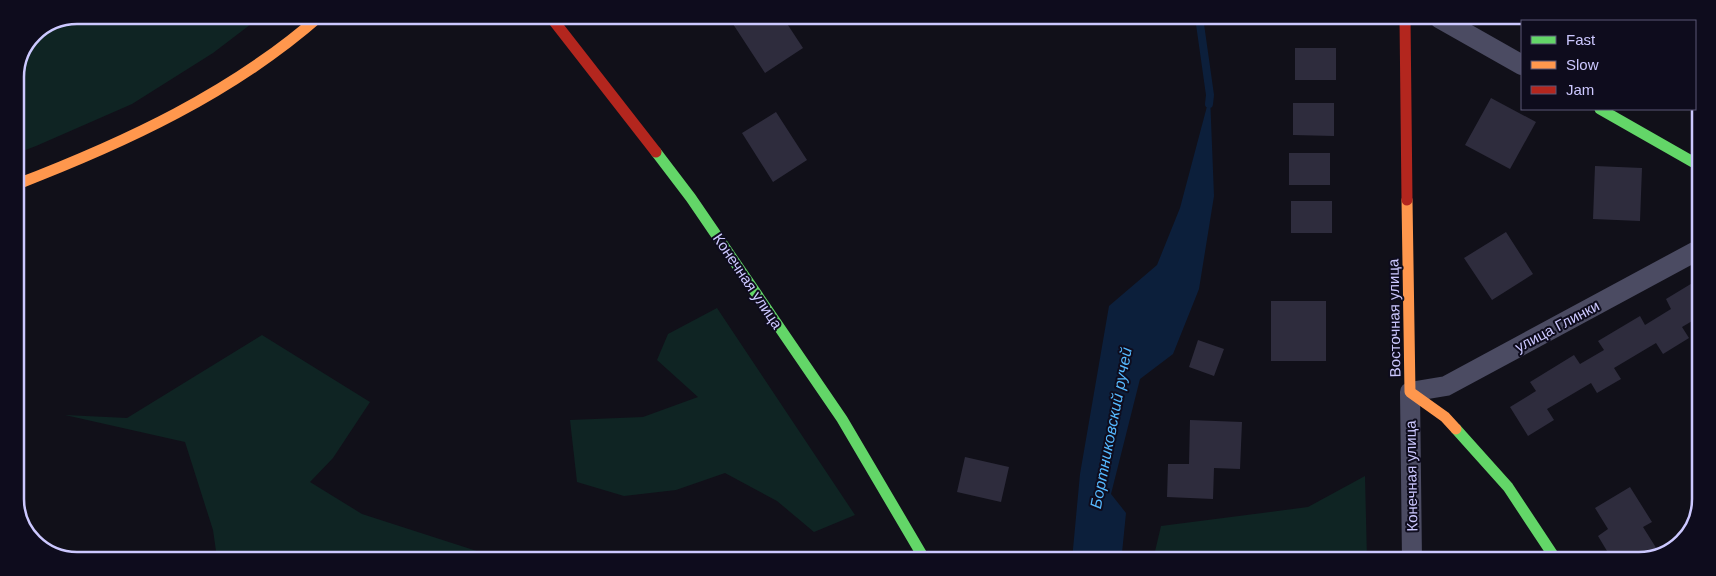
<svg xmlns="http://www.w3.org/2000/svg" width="1716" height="576" font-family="Helvetica,sans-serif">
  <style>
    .green { fill: #0f2423 }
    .water { fill: #0c1f3b }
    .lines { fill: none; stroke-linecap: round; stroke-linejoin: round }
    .stream { stroke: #0c1f3b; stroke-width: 8 }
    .building { fill: #2e2c3d }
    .street { stroke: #4b4b62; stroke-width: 20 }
    .fast { stroke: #63d668; stroke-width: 11 }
    .slow { stroke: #ff974d; stroke-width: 11 }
    .jam { stroke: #b3261e; stroke-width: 11 }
    .labels { text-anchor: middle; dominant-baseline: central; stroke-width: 4; stroke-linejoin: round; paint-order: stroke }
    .street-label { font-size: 15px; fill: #ccc8ff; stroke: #0e0c1d }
    .water-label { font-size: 16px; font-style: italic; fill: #56b9ff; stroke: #0e0c1d }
    .rim { fill: none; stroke: #ccc8ff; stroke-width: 2.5 }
  </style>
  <rect width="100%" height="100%" fill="#111019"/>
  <path class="green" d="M 77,15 L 263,15 L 213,53 L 132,104 L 36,146 L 15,154 L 15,73 L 33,33 Z
    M 717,308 L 855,515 L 814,532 L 777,501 L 725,473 L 676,490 L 624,496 L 577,482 L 570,420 L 643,417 L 698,397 L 657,360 L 668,334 Z
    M 262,335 L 370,402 L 333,458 L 310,482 L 362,514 L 486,554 L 490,559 L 217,558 L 213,530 L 185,442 L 65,415 L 127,418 Z
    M 1365,476 L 1367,560 L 1153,560 L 1161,526 L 1308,507 Z"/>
  <path class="water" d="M 1210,95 L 1214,196 L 1199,289 L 1173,354 L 1140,379 L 1111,494 L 1126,513 L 1122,553 L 1118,560 L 1072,560 L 1080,474 L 1109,306 L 1157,265 L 1180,208 Z"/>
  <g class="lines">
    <path class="stream" d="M 1199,17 L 1210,95 L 1209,104"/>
  </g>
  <path class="building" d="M 744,16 L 782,16 L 803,48 L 765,73 L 733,24 Z
    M 1549,18 L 1588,18 L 1587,21 L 1548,21 Z
    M 1295,48 L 1336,48 L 1336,80 L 1295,80 Z
    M 1695,57 L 1699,66 L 1695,74 Z
    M 1491,98 L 1536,122 L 1510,169 L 1465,145 Z
    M 1293,103 L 1334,103 L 1334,136 L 1293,135 Z
    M 776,112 L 807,160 L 773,182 L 742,133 Z
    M 1289,153 L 1330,153 L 1330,185 L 1289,185 Z
    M 1595,166 L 1642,168 L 1640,221 L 1593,219 Z
    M 1291,201 L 1332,201 L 1332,233 L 1291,233 Z
    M 1506,232 L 1533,274 L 1492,300 L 1464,258 Z
    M 1699,279 L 1699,317 L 1682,327 L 1689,338 L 1663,354 L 1656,343 L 1614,368 L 1621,379 L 1597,393 L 1591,383 L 1547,409 L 1554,420 L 1528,436 L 1510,407 L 1536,391 L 1530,382 L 1574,355 L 1580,364 L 1604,350 L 1598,341 L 1640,316 L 1645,325 L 1671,309 L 1666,299 Z
    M 1271,301 L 1326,301 L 1326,361 L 1271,361 Z
    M 1198,340 L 1224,349 L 1214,376 L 1189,367 Z
    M 1190,420 L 1242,422 L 1240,469 L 1214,468 L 1213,499 L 1167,497 L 1168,464 L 1189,464 Z
    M 965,457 L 1009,467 L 1001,502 L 957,492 Z
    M 1630,487 L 1652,522 L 1643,527 L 1660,554 L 1640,561 L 1613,561 L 1598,536 L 1608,529 L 1595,508 Z"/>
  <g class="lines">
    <path class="street" d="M 1439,18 L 1522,65
      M 1412,561 L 1410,392 L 1446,386 L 1700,249"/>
    <path class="fast" d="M 1600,109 L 1700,166
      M 656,152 L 691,198 L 842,419 L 925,560
      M 1456,429 L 1508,487 L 1557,561"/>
    <path class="slow" d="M 15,185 C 124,143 233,93 321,15
      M 1407,200 L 1410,392 L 1445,417 L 1456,429"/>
    <path class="jam" d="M 550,16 L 656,152
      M 1405,18 L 1407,200"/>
  </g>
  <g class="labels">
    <g class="street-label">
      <text transform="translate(748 281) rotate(56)">Конечная улица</text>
      <text transform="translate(1394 318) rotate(-91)">Восточная улица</text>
      <text transform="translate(1557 326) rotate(-28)">улица Глинки</text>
      <text transform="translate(1411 476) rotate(-91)">Конечная улица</text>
    </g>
    <g class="water-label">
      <text transform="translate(1111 428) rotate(-79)">Бортниковский ручей</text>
    </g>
  </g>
  <path d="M0 0H1716V576H0ZM77 24H1639A53 53 0 0 1 1692 77V499A53 53 0 0 1 1639 552H77A53 53 0 0 1 24 499V77A53 53 0 0 1 77 24Z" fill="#0e0c1d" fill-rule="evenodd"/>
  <path class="rim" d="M77 24H1639A53 53 0 0 1 1692 77V499A53 53 0 0 1 1639 552H77A53 53 0 0 1 24 499V77A53 53 0 0 1 77 24Z"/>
  <rect x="1521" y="20" width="175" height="90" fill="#0e0c1d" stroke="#5a5777"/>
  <rect x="1531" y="36" width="25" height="8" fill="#63d668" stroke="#5a5777"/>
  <text x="1566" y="45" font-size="15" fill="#ccc8ff">Fast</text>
  <rect x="1531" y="61" width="25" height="8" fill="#ff974d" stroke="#5a5777"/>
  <text x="1566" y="70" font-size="15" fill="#ccc8ff">Slow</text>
  <rect x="1531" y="86" width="25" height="8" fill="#b3261e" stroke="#5a5777"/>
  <text x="1566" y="95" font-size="15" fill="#ccc8ff">Jam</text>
</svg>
